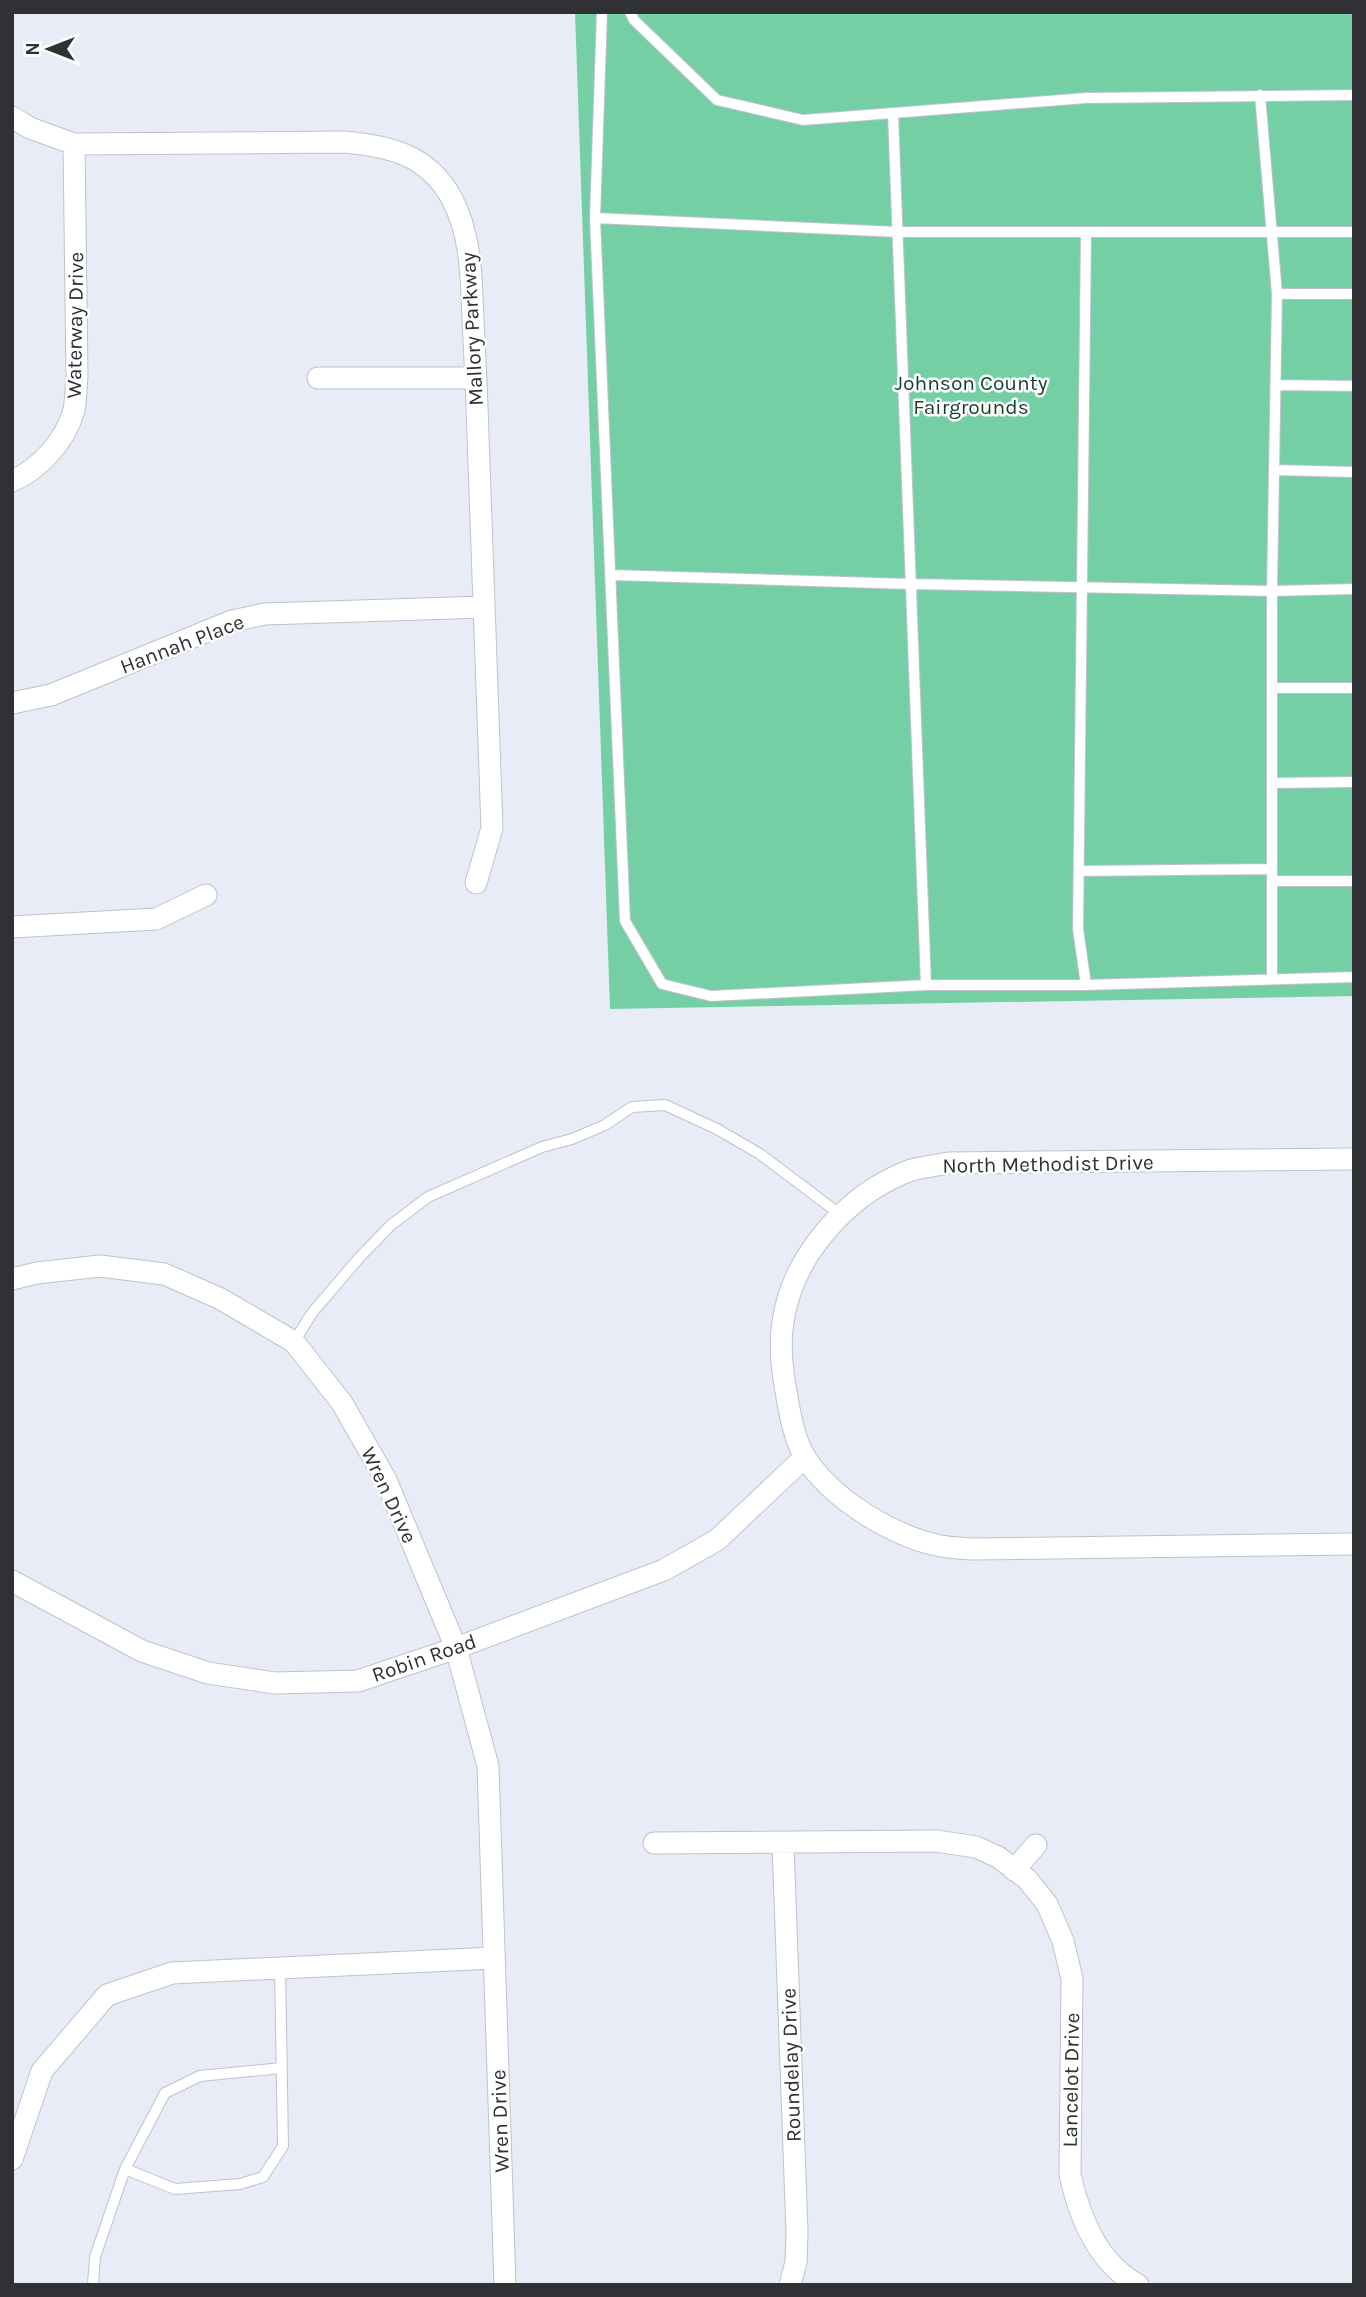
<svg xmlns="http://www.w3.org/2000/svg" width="1366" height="2297" font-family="Karla,sans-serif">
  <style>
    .green { fill: #74d0a4 }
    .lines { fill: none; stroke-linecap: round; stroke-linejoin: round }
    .lane-casing { stroke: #bfc2cd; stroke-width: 12 }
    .street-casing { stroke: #bfc2cd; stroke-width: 23 }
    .lane { stroke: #fff; stroke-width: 10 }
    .street { stroke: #fff; stroke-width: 21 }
    .labels { text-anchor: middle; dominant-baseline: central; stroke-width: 5; stroke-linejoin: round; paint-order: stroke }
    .street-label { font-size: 21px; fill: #2f3135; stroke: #fff }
    .park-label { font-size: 21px; fill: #143f2d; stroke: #fff }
  </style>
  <rect width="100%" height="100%" fill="#e8ecf7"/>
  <path class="green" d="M 575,12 L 1354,12 L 1354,996 L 610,1009 Z"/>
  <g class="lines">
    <g class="lane-casing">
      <path id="lane" d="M 602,12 L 595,218 L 625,921 L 662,984 L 711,996 L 926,985 L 1086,985 L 1354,977
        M 630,12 L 634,20 L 717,100 L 803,120 L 1086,98 L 1354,95
        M 1260,95 L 1277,294 L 1272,591 L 1272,978
        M 893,113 L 926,985
        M 595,218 L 898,232 L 1354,232
        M 1086,233 L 1078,929 L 1086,985
        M 1277,294 L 1354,294
        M 1277,385 L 1354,386
        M 1274,470 L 1354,472
        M 611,575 L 911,584 L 1272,591 L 1354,589
        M 1272,688 L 1354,688
        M 1272,783 L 1354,782
        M 1079,871 L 1272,869
        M 1272,881 L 1354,881
        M 294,1342 L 312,1313 L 359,1258 L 391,1225 L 428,1197 L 542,1147 L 572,1139 L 605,1125 L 632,1107 L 665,1105 L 717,1129 L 760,1154 L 841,1215
        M 125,2169 L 175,2189 L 240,2184 L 263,2177 L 283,2146 L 280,1968
        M 93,2285 L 95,2257 L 125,2169 L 165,2093 L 200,2076 L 282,2068"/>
    </g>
    <g class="street-casing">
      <path id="street" d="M 12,117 L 30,128 L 74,144 L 344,142 C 388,146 427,154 451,197 C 472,236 471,277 473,320 C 475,359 477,398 478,436 C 483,567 487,697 492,828 L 476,883
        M 318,378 L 476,378
        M 12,481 C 40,469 66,440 74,410 C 76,399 76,387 77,376 L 74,144
        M 12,703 L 51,695 L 232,621 L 265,614 L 484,607
        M 12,927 L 156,919 L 206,895
        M 1354,1159 L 948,1163 C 935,1166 919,1167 906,1172 C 846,1196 792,1257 783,1322 C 779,1345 782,1369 786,1391 C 789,1411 795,1441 805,1457 C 831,1499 894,1537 941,1546 C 951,1548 962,1548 973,1549 L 1354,1544
        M 12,1279 L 37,1273 L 100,1266 L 164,1274 L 221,1299 L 294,1342 L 342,1403 L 386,1480 L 456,1648 L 488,1766 L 505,2285
        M 12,1581 L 142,1651 L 208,1673 L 275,1683 L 358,1681 L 456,1648 L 664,1570 L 717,1540 L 805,1457
        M 654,1843 L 936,1841 L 976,1847 L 998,1857 L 1027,1879 L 1047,1904 L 1063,1941 L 1072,1979 L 1070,2175 C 1080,2218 1097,2262 1138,2285
        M 783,1844 L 797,2232 L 796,2262 L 790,2285
        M 1014,1870 L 1036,1845
        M 12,2159 L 42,2071 L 107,1995 L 172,1973 L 494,1958"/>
    </g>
    <use href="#lane" class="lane"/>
    <use href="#street" class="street"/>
  </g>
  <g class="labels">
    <g class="street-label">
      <text transform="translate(75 325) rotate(-89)">Waterway Drive</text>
      <text transform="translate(472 329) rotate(-93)">Mallory Parkway</text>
      <text transform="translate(182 644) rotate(-21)">Hannah Place</text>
      <text transform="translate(1048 1164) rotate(-1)">North Methodist Drive</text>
      <text transform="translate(389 1495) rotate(65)">Wren Drive</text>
      <text transform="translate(424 1658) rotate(-19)">Robin Road</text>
      <text transform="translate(791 2065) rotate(-92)">Roundelay Drive</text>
      <text transform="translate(1071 2080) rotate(-89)">Lancelot Drive</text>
      <text transform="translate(500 2121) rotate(-92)">Wren Drive</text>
    </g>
    <g class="park-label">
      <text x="971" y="383">Johnson County<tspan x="971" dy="24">Fairgrounds</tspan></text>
    </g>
  </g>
  <rect width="1366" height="2297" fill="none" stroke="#2f3135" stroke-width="28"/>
  <g transform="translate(49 49) rotate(270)" stroke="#ffffff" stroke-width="5" paint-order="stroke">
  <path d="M0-5L12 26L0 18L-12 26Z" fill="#2f3135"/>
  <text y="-10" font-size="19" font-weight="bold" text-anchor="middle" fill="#2f3135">N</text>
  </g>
</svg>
